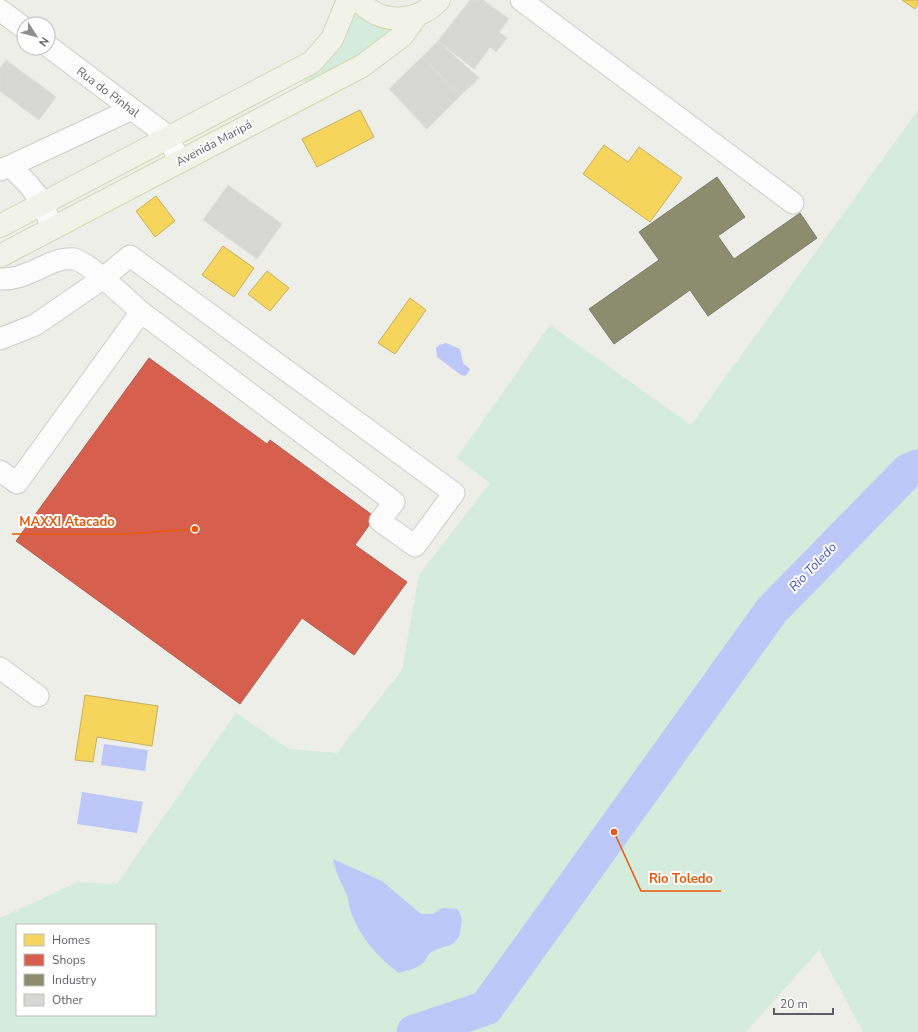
<svg xmlns="http://www.w3.org/2000/svg" width="918" height="1032" font-family="'Nunito Sans',sans-serif">
  <style>
    .green { fill: #d5ebdb; fill-rule: evenodd }
    .water { fill: #bdc8f8 }
    .homes { fill: #f6d55c; stroke: #c8b15f }
    .shops { fill: #d6604d; stroke: #b25f55 }
    .industry { fill: #8c8c6e; stroke: #7e7e6c }
    .lines { fill: none; stroke-linecap: round; stroke-linejoin: round }
    .river { stroke: #bdc8f8; stroke-width: 35 }
    .building { fill: #d7d7d3; stroke: #dcded8 }
    .minor-casing { stroke: #ccc; stroke-width: 23 }
    .major-casing { stroke: #d3d6b5; stroke-width: 24 }
    .minor { stroke: #fcfcfc; stroke-width: 21 }
    .major { stroke: #f1f3e9; stroke-width: 22 }
    .labels { text-anchor: middle; dominant-baseline: central; stroke-width: 4; stroke-linejoin: round; paint-order: stroke }
    .street-label { font-size: 12px; fill: #5e5e67; stroke: #fff }
    .water-label { font-size: 13px; font-style: italic; fill: #4552c8; stroke: #fff }
    .leader { fill: none; stroke: #e8590c; stroke-width: 1.5 }
    .callout-dot { fill: #e8590c; stroke: #fff; stroke-width: 1.5 }
    .callout-label { font-size: 13px; text-anchor: middle; font-weight: bold; fill: #e8590c; stroke: #fff; stroke-width: 4; stroke-linejoin: round; paint-order: stroke }
  </style>
  <rect width="100%" height="100%" fill="#edeee8"/>
  <path class="green" d="M 355,8 L 397,27 L 355,58 L 306,84 L 304,77 Z
    M 918,110 L 918,1032 L 863,1032 L 819,950 L 746,1032 L 0,1032 L 0,918 L 78,882 L 117,884 L 236,713 L 289,749 L 337,753 L 402,670 L 419,575 L 490,483 L 457,458 L 550,325 L 691,425 ZM 17,925 L 155,925 L 155,1015 L 17,1015 Z"/>
  <path class="water" d="M 446,343 L 460,349 L 463,363 L 470,369 L 468,373 L 465,376 L 461,375 L 437,357 L 436,348 L 439,345 Z
    M 104,744 L 148,750 L 145,771 L 101,765 Z
    M 82,792 L 143,802 L 137,833 L 77,824 Z
    M 333,859 L 382,881 L 421,914 L 433,914 L 442,908 L 457,909 C 462,915 462,919 461,926 C 459,952 443,942 429,954 C 427,956 426,960 424,962 C 417,969 408,970 399,973 C 379,958 362,940 353,917 C 349,909 349,900 346,893 C 341,881 335,872 333,859 Z"/>
  <path class="homes" d="M 902,0 L 918,0 L 918,4 L 915,9 Z
    M 360,110 L 374,137 L 317,167 L 302,139 Z
    M 604,145 L 628,162 L 639,147 L 682,178 L 650,222 L 583,174 Z
    M 156,196 L 175,221 L 155,237 L 136,211 Z
    M 223,246 L 254,268 L 234,297 L 202,275 Z
    M 267,271 L 289,288 L 270,311 L 248,294 Z
    M 410,298 L 426,310 L 395,354 L 378,343 Z
    M 85,695 L 158,706 L 152,746 L 97,737 L 93,762 L 75,760 Z"/>
  <path class="shops" d="M 149,358 L 267,444 L 270,440 L 375,517 L 355,545 L 407,582 L 354,655 L 302,618 L 240,704 L 16,541 Z"/>
  <path class="industry" d="M 717,177 L 745,217 L 718,236 L 734,259 L 800,213 L 817,238 L 708,316 L 690,290 L 614,344 L 589,309 L 659,260 L 639,232 Z"/>
  <g class="lines">
    <path class="river" d="M 414,1032 L 486,1008 L 772,610 L 908,471 L 918,467"/>
  </g>
  <path class="building" d="M 470,0 L 483,0 L 509,19 L 499,32 L 507,38 L 496,52 L 490,47 L 474,69 L 438,41 Z
    M 438,41 L 479,78 L 460,96 L 422,57 Z
    M 422,57 L 460,96 L 427,129 L 389,89 Z
    M 6,60 L 56,97 L 39,120 L 0,91 L 0,68 Z
    M 228,185 L 282,224 L 257,259 L 203,220 Z"/>
  <g class="lines">
    <g class="minor-casing">
      <path id="minor" d="M 521,0 L 793,203
        M 0,10 L 24,28
        M 48,46 L 169,137 L 179,162
        M 10,166 L 132,109
        M 0,170 L 10,166 L 28,184 L 43,203 L 52,229
        M 0,279 C 17,280 31,272 47,265 C 54,261 65,258 74,259 C 87,261 129,301 141,312 L 394,502 L 380,521 L 415,546 L 454,493 L 130,256 L 102,279 L 35,325 L 0,339
        M 0,471 L 17,483 L 141,312
        M 0,668 L 38,696"/>
    </g>
    <g class="major-casing">
      <path id="major" d="M 359,0 C 380,26 418,23 439,0
        M 0,226 L 312,62 L 332,39 L 348,0
        M 0,256 L 362,66 L 402,36 L 416,17"/>
    </g>
    <use href="#minor" class="minor"/>
    <use href="#major" class="major"/>
  </g>
  <g class="labels">
    <g class="street-label">
      <text transform="translate(108 92) rotate(37)">Rua do Pinhal</text>
      <text transform="translate(214 143) rotate(-28)">Avenida Maripá</text>
    </g>
    <g class="water-label">
      <text transform="translate(813 567) rotate(-46)">Rio Toledo</text>
    </g>
  </g>
  <path class="leader" d="M195 529L123 534H12M614 832L641 891H721"/>
  <g class="callout-dot">
    <circle cx="195" cy="529" r="4"/>
    <circle cx="614" cy="832" r="4"/>
  </g>
  <g class="callout-label">
    <text x="67" y="526">MAXXI Atacado</text>
    <text x="681" y="883">Rio Toledo</text>
  </g>
  <rect x="16" y="924" width="140" height="92" fill="#ffffff" stroke="#bfbfc2"/>
  <rect x="24" y="934" width="20" height="12" fill="#f6d55c" stroke="#bfbfc2"/>
  <text x="52" y="944" font-size="12" fill="#5e5e67">Homes</text>
  <rect x="24" y="954" width="20" height="12" fill="#d6604d" stroke="#bfbfc2"/>
  <text x="52" y="964" font-size="12" fill="#5e5e67">Shops</text>
  <rect x="24" y="974" width="20" height="12" fill="#8c8c6e" stroke="#bfbfc2"/>
  <text x="52" y="984" font-size="12" fill="#5e5e67">Industry</text>
  <rect x="24" y="994" width="20" height="12" fill="#d7d7d3" stroke="#bfbfc2"/>
  <text x="52" y="1004" font-size="12" fill="#5e5e67">Other</text>
  <g transform="translate(36 36) rotate(126)"><circle r="19" fill="#ffffff" stroke="#bfbfc2"/>
  <path d="M0-3L7 15L0 10L-7 15Z" fill="#909094"/>
  <text y="-6" font-size="11" font-weight="bold" text-anchor="middle" fill="#5e5e67">N</text>
  </g>
  <path d="M774 1008v6h59v-6" fill="none" stroke="#5e5e67" stroke-width="2"/>
  <text x="780" y="1008" font-size="12" fill="#5e5e67" stroke="#ffffff" stroke-width="3" paint-order="stroke">20 m</text>
</svg>
